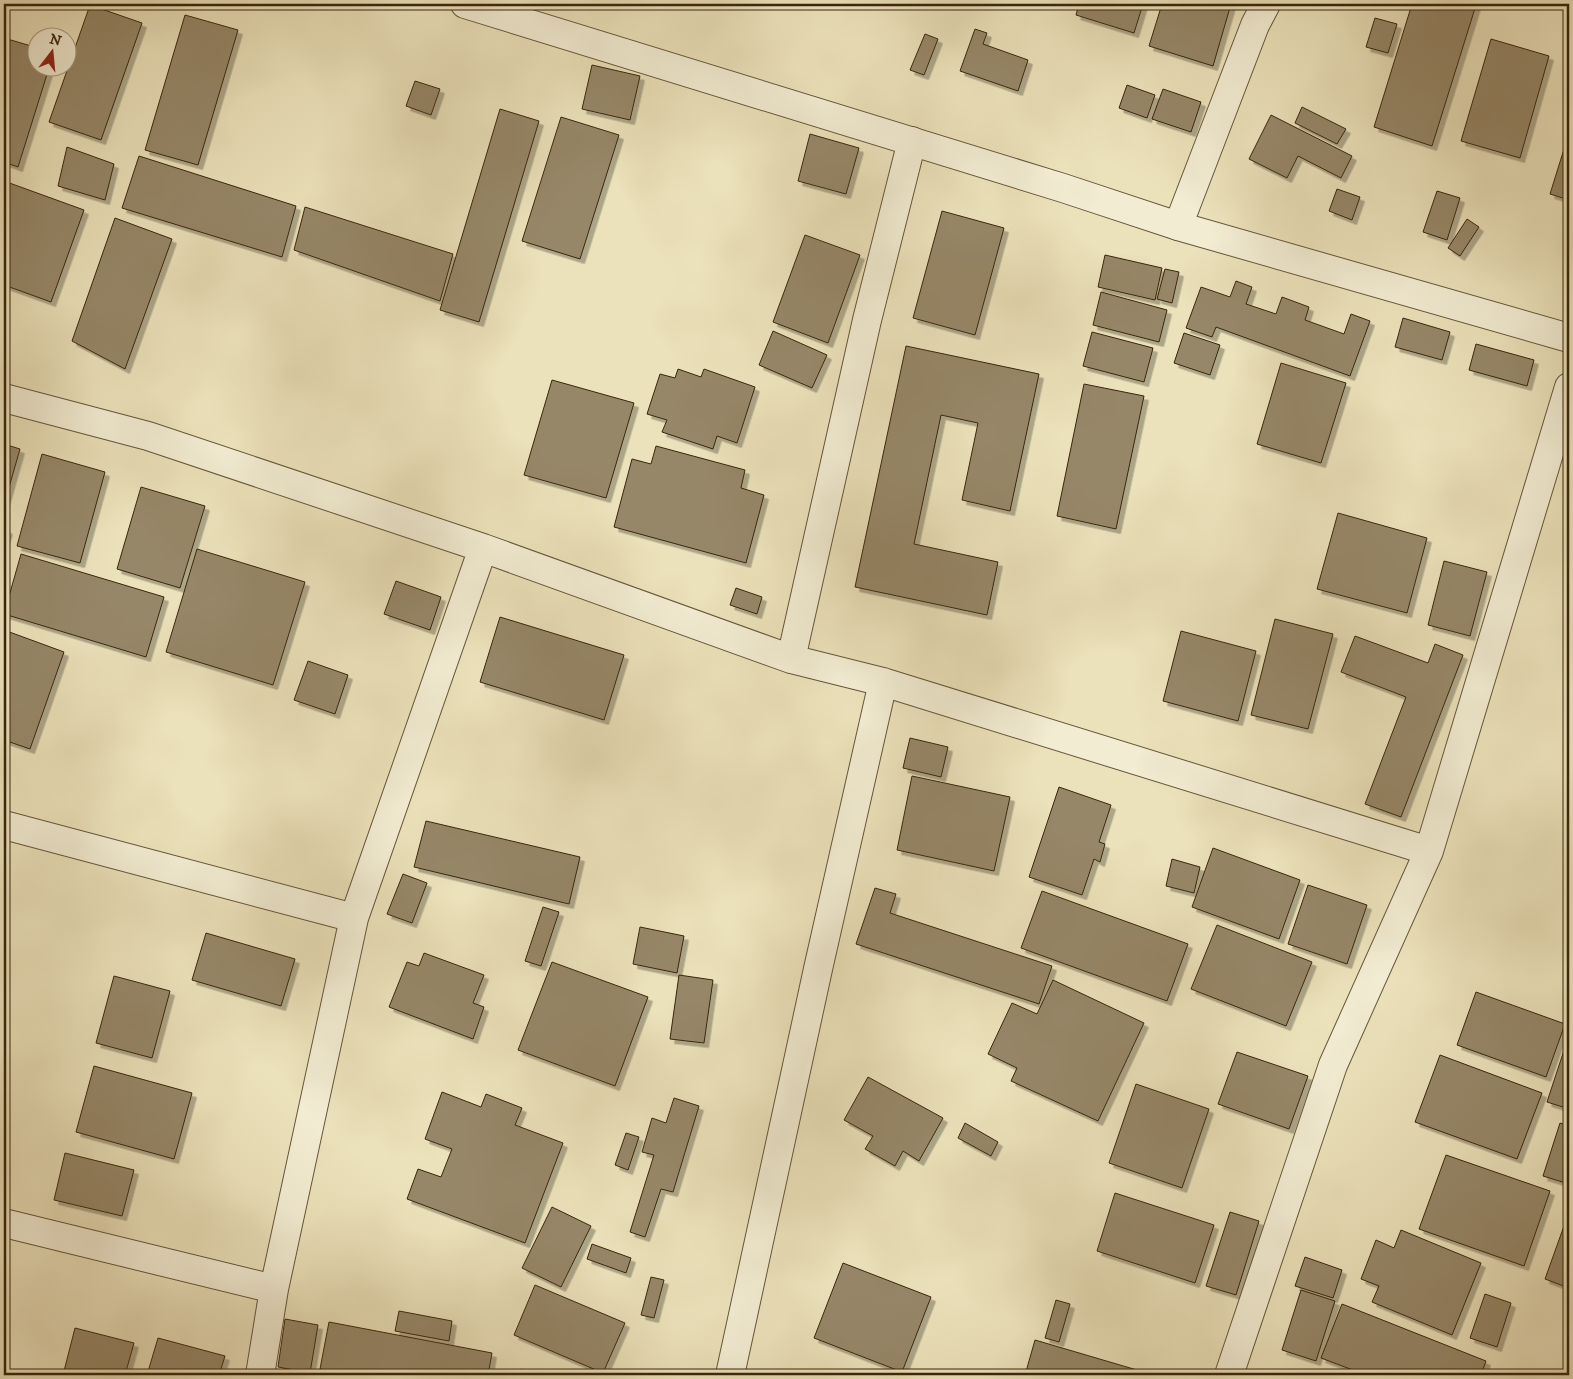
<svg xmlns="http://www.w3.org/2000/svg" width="1573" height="1379" font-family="'IM FELL DW Pica',serif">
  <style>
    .building { fill: #968767; stroke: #39260d; filter: url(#shadow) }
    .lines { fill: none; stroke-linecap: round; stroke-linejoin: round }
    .minor-casing { stroke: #665538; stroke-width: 30 }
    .tertiary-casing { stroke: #665538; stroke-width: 30 }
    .minor { stroke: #f2ecd2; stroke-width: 28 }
    .tertiary { stroke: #f2ecd2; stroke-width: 28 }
  </style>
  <defs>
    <filter id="shadow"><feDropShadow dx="4.5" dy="4.5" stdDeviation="0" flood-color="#0004"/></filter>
  </defs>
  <rect width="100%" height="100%" fill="#ebe1ba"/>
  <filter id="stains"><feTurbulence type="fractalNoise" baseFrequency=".004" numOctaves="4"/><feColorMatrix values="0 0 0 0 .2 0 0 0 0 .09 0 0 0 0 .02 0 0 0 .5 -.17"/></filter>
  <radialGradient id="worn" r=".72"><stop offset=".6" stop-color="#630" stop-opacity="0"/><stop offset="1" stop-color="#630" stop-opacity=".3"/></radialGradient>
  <path class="building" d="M 1079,4 L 1143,4 L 1134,33 L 1076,15 Z
    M 1162,4 L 1231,4 L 1213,66 L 1149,46 Z
    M 1412,4 L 1476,5 L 1432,146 L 1374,127 Z
    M 90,5 L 142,23 L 101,140 L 49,122 Z
    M 185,15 L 238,30 L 198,165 L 145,150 Z
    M 1375,18 L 1397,24 L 1388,53 L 1366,47 Z
    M 975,29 L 987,33 L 983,44 L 1028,60 L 1018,91 L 960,71 Z
    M 925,34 L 938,39 L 924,75 L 910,70 Z
    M 4,38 L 38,48 L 38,68 L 49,68 L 18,167 L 4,162 Z
    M 1491,39 L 1549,56 L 1520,158 L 1461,141 Z
    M 592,65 L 640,76 L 630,120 L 582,109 Z
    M 415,81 L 440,89 L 431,115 L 406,106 Z
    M 1127,85 L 1155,95 L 1147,118 L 1119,108 Z
    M 1163,89 L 1201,102 L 1191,132 L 1152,119 Z
    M 1302,107 L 1346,129 L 1337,144 L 1295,123 Z
    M 500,109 L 539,121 L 479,322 L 440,310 Z
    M 1271,115 L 1352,156 L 1341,178 L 1298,156 L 1287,178 L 1249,159 Z
    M 561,117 L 619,135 L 580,259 L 522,241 Z
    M 1569,133 L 1569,200 L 1550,194 Z
    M 810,134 L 859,148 L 846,194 L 798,181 Z
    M 67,147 L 114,164 L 105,200 L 58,186 Z
    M 139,156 L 296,206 L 282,257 L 122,208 Z
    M 4,181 L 84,210 L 51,302 L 4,285 Z
    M 1337,189 L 1360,197 L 1352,220 L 1329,211 Z
    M 1437,191 L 1460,198 L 1447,240 L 1423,232 Z
    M 305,207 L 453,254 L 440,301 L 294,250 Z
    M 942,211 L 1004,228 L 975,335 L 913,318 Z
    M 115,218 L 172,239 L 125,369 L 72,341 Z
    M 1467,219 L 1479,227 L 1460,256 L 1448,248 Z
    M 805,235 L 860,255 L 828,343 L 773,322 Z
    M 1105,255 L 1162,268 L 1155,300 L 1098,287 Z
    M 1165,269 L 1179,272 L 1172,303 L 1157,299 Z
    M 1236,281 L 1252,287 L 1246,304 L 1276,314 L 1282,297 L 1309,307 L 1305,320 L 1344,334 L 1351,314 L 1370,321 L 1350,376 L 1216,327 L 1212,337 L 1186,328 L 1201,287 L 1230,297 Z
    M 1101,292 L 1167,310 L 1159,342 L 1093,325 Z
    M 1403,318 L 1450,332 L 1442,360 L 1395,347 Z
    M 773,331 L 827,355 L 812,388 L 759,365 Z
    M 1092,332 L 1153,348 L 1144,382 L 1083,366 Z
    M 1184,333 L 1220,345 L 1210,375 L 1174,363 Z
    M 1476,344 L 1534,360 L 1527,386 L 1469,370 Z
    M 906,346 L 1039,374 L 1010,511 L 962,500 L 978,423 L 941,415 L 914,544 L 998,562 L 987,615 L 855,587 Z
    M 1281,363 L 1346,383 L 1321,463 L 1257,444 Z
    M 678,369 L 701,377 L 704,369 L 755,387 L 737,443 L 717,436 L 713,449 L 662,432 L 667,420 L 647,414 L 660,374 L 675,378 Z
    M 552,380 L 634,403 L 606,498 L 524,475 Z
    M 1084,384 L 1144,396 L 1116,529 L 1057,516 Z
    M 4,444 L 20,449 L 4,505 Z
    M 656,446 L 745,470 L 741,488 L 764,495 L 746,563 L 614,527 L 632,459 L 651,464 Z
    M 42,454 L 105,472 L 80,563 L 17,546 Z
    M 141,487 L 205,506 L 180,588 L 117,569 Z
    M 1338,513 L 1427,538 L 1407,613 L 1317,589 Z
    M 4,528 L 8,530 L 4,543 Z
    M 197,549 L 305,582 L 273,685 L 166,652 Z
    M 21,554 L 164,597 L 146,657 L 4,614 Z
    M 1444,561 L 1487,572 L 1470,636 L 1428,625 Z
    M 396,581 L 441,597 L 430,630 L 384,614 Z
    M 736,588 L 762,597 L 757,614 L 730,605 Z
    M 500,617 L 624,655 L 604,720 L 480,682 Z
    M 1275,619 L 1333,634 L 1308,729 L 1251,715 Z
    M 4,630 L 64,652 L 30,749 L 4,740 Z
    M 1181,631 L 1256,651 L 1238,721 L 1163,701 Z
    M 1355,636 L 1428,663 L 1435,644 L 1463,655 L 1401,817 L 1365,804 L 1406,697 L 1341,672 Z
    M 308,661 L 348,675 L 335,714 L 294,700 Z
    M 910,738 L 948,747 L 941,777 L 903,768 Z
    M 912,776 L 1010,797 L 994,871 L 897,850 Z
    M 1059,787 L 1111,805 L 1099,842 L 1105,844 L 1100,862 L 1094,859 L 1082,895 L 1029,877 Z
    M 426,821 L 580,857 L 569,904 L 414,867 Z
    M 1213,848 L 1300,880 L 1279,939 L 1192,907 Z
    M 1172,859 L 1200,867 L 1194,893 L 1166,886 Z
    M 403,874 L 427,883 L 412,923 L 387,914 Z
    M 1308,885 L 1367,905 L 1347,964 L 1288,944 Z
    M 875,888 L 896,894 L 890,913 L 1052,966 L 1039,1004 L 856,944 Z
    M 1042,891 L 1188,944 L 1167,1001 L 1021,948 Z
    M 543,907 L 559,912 L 541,966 L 525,961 Z
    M 1217,925 L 1312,962 L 1286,1026 L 1191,989 Z
    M 640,927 L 684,936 L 677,973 L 633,964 Z
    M 206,933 L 295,959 L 281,1006 L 192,980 Z
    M 424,953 L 484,975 L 473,1003 L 484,1007 L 473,1039 L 389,1007 L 407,962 L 419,966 Z
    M 552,962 L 648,997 L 615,1086 L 518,1050 Z
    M 679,975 L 713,980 L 704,1043 L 670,1039 Z
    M 114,976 L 170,991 L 152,1058 L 96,1043 Z
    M 1053,980 L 1144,1023 L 1098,1121 L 1011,1081 L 1017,1068 L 988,1054 L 1012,1003 L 1037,1014 Z
    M 1476,992 L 1565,1024 L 1546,1077 L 1457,1045 Z
    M 1569,1035 L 1569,1109 L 1547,1102 Z
    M 1237,1052 L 1308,1076 L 1289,1129 L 1218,1104 Z
    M 1440,1055 L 1542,1093 L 1517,1159 L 1415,1122 Z
    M 94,1066 L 192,1093 L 174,1159 L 76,1132 Z
    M 868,1077 L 943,1118 L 919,1161 L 903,1151 L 895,1166 L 865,1149 L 873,1136 L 844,1120 Z
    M 1136,1084 L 1209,1109 L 1182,1188 L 1109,1163 Z
    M 442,1092 L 481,1107 L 486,1094 L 522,1108 L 515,1125 L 563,1143 L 525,1243 L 407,1199 L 418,1169 L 441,1177 L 452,1149 L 425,1139 Z
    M 674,1098 L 699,1106 L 673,1192 L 661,1189 L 645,1237 L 630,1232 L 654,1155 L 642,1152 L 652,1118 L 666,1123 Z
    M 965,1123 L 998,1142 L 991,1156 L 958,1138 Z
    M 1560,1123 L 1569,1126 L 1569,1184 L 1543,1176 Z
    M 626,1133 L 639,1137 L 628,1170 L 615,1165 Z
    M 65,1153 L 134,1170 L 122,1216 L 54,1200 Z
    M 1446,1155 L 1550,1191 L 1524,1266 L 1419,1229 Z
    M 1115,1193 L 1214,1225 L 1195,1283 L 1097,1251 Z
    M 552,1207 L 591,1226 L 561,1287 L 522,1268 Z
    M 1230,1212 L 1259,1221 L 1236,1295 L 1206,1286 Z
    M 1569,1212 L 1569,1288 L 1545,1279 Z
    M 1401,1230 L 1481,1263 L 1452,1335 L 1372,1302 L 1379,1286 L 1361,1279 L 1376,1240 L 1394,1248 Z
    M 592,1244 L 631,1258 L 626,1273 L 587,1259 Z
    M 1305,1257 L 1342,1270 L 1333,1298 L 1295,1286 Z
    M 843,1263 L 931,1297 L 902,1372 L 814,1338 Z
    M 651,1277 L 664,1280 L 654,1318 L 641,1315 Z
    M 535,1285 L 625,1323 L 603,1373 L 514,1335 Z
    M 1301,1290 L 1335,1301 L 1316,1361 L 1282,1350 Z
    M 1485,1294 L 1511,1303 L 1497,1347 L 1470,1338 Z
    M 1056,1300 L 1070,1304 L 1059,1342 L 1045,1338 Z
    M 1342,1304 L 1486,1361 L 1481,1375 L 1366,1375 L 1321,1358 Z
    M 399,1311 L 452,1321 L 449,1341 L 395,1331 Z
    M 285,1319 L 318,1325 L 310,1373 L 278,1367 Z
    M 329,1322 L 492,1353 L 488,1375 L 355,1375 L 320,1369 Z
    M 75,1328 L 134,1343 L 125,1375 L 63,1375 Z
    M 158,1338 L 225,1356 L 219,1375 L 147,1375 Z
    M 1035,1340 L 1154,1375 L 1025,1375 Z
    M 521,1369 L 535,1375 L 519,1375 Z
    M 1515,1371 L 1525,1375 L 1513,1375 Z"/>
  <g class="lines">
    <g class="minor-casing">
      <path id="minor" d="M 1178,226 L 1255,25 L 1266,4
        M 4,398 L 148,436 L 483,548 L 791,659 L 883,682 L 1429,851
        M 791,659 L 867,320 L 912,141
        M 4,825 L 354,918
        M 4,1223 L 274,1289
        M 260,1375 L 274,1289 L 354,918 L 483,548
        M 730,1375 L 818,969 L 883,682
        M 1229,1375 L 1333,1065 L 1429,851 L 1569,387"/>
    </g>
    <g class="tertiary-casing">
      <path id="tertiary" d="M 465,4 L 1063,188 L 1178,226 L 1569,338"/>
    </g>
    <use href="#minor" class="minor"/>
    <use href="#tertiary" class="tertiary"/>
  </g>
  <rect width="1573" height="1379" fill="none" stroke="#ebe1ba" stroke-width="20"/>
  <rect x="5" y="5" width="1563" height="1369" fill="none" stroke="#39260d" stroke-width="2.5"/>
  <rect x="10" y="10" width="1553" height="1359" fill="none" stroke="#39260d"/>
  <g transform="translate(52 52) rotate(16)"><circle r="24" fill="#f2ecd2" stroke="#a89d83"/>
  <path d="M0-4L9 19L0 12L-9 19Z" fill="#8f2418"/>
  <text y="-8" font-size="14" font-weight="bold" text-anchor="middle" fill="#39260d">N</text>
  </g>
  <rect width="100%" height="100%" filter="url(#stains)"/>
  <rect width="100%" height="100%" fill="url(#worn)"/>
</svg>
